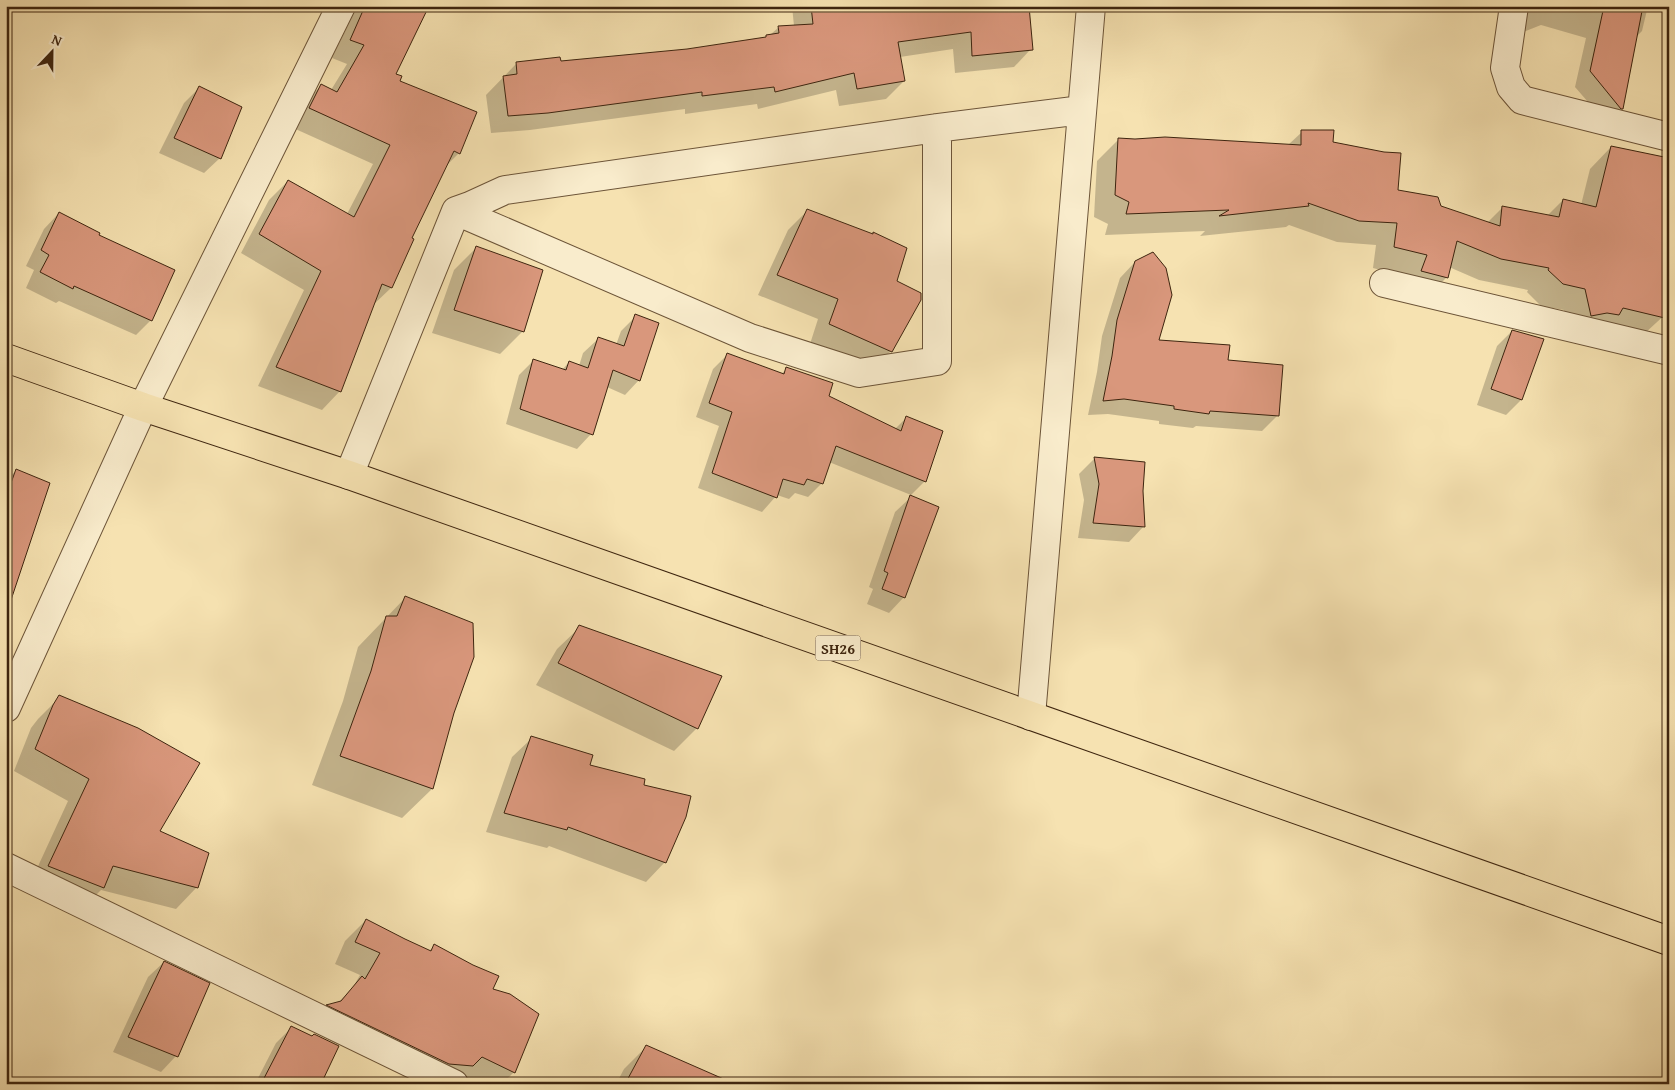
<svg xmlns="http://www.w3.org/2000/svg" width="1675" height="1090" font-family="'Gentium Book Plus',serif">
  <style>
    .shadow { fill: #0003 }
    .building { fill: #d9977c; stroke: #3e250f }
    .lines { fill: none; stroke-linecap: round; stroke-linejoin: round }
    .street-casing { stroke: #6c5438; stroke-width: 30 }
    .primary-casing { stroke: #3e250f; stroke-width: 30 }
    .street { stroke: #f9eccc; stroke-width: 28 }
    .primary { stroke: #f6e2b1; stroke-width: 28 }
    .labels { text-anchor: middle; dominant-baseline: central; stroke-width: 4.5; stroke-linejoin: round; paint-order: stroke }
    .shield { fill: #f9eccc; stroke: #766148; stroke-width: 1 }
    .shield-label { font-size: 15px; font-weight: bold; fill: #3e250f }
  </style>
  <rect width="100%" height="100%" fill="#f6e2b1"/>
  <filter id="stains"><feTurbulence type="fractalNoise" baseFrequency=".004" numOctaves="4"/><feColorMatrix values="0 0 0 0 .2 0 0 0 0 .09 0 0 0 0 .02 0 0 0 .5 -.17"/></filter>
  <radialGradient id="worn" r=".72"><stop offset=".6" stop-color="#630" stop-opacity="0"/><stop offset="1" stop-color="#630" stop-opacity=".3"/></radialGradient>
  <path class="shadow" d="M 357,6 L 410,6 L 394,74 L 398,82 L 459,153 L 444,168 L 411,239 L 412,240 L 391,288 L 372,306 L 340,391 L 322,410 L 258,386 L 304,290 L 241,253 L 269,200 L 288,181 L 347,214 L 373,164 L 291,127 L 302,104 L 321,86 L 331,90 L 347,64 L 332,58 Z
    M 792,6 L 1028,6 L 1031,49 L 1014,67 L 955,73 L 953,49 L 900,57 L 904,81 L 886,99 L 839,106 L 836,90 L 758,109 L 757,104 L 685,114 L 685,109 L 530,130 L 491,133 L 486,95 L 517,63 L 560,62 L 687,50 L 763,39 L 770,35 L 779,27 L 794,26 Z
    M 1528,6 L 1648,6 L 1642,31 L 1636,37 L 1622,109 L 1607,124 L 1575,87 L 1586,38 L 1541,25 L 1521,33 Z
    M 199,88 L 220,158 L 204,173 L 159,153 L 184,103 Z
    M 1302,132 L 1332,143 L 1397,191 L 1487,223 L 1503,207 L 1547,216 L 1563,200 L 1581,205 L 1590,169 L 1611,147 L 1669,311 L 1644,334 L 1570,337 L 1564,310 L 1541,306 L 1527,292 L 1528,290 L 1479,280 L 1449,267 L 1446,278 L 1425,299 L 1406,277 L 1373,268 L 1376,245 L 1337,242 L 1289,225 L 1286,227 L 1200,236 L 1205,231 L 1105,235 L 1108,224 L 1094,217 L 1097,161 L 1119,139 L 1288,145 Z
    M 808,210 L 872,235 L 874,233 L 895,282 L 891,351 L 871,371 L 810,344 L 818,319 L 758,295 L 788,230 Z
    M 59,213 L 97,235 L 151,320 L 136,335 L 59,301 L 56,303 L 26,288 L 34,270 L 26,266 L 44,229 Z
    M 476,248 L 523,331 L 500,354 L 432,333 L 454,270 Z
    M 1135,262 L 1158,341 L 1227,361 L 1282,366 L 1277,416 L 1262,431 L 1196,426 L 1193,428 L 1159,424 L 1159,421 L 1108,414 L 1088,415 L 1097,372 L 1102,336 L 1120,278 Z
    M 636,316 L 639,380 L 625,395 L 607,387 L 591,434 L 577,449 L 506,424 L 519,375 L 534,360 L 562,370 L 569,362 L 579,366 L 583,353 L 598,339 L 616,345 L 621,331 Z
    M 1512,331 L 1521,400 L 1506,415 L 1477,405 L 1497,346 Z
    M 727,355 L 781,374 L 787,369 L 827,397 L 894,430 L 906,418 L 925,481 L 911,495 L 829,462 L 822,483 L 808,497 L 795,493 L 789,499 L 777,495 L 762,512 L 698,488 L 719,426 L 696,417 L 713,369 Z
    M 1095,458 L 1142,491 L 1144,526 L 1129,542 L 1078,538 L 1084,500 L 1079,474 Z
    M 16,471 L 6,594 L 6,480 Z
    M 911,497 L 904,597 L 889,613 L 867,604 L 873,589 L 869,587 L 895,512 Z
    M 405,598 L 453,713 L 432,789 L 402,818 L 312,785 L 343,701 L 358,647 Z
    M 580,627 L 697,728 L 674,751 L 536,685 L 557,649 Z
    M 60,697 L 197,887 L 176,909 L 101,890 L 81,910 L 28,888 L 68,801 L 14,771 L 31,728 L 38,719 Z
    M 532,738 L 588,766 L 643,786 L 665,862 L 646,882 L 549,846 L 547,848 L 486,832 L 512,757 Z
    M 366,920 L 429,951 L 435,945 L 491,990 L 514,1072 L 502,1084 L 474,1084 L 460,1077 L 307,1026 L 327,1006 L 337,1004 L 353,987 L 360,975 L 335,964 L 345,941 Z
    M 164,962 L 208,984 L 176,1056 L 161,1072 L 113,1052 L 148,977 Z
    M 291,1028 L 320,1084 L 255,1084 L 276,1043 Z
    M 646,1047 L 732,1084 L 616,1084 L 624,1069 Z"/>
  <path class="building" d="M 365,6 L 429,6 L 396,74 L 402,76 L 400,81 L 477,112 L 460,154 L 454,151 L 412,238 L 414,239 L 392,288 L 382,284 L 341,392 L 276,367 L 321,271 L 259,234 L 288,180 L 354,217 L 390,145 L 309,108 L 321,84 L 337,92 L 364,45 L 350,40 Z
    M 811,6 L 913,6 L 914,8 L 1029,6 L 1033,50 L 972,56 L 971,32 L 898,42 L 905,81 L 857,89 L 854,73 L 775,92 L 774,87 L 702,96 L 702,92 L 548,113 L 508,116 L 503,76 L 517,74 L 516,62 L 560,57 L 561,61 L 687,49 L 766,37 L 766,35 L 779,33 L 778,26 L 813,24 Z
    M 1604,6 L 1643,6 L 1623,109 L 1621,109 L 1590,71 Z
    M 199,86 L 242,107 L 221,159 L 174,138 Z
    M 1301,130 L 1334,130 L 1333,142 L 1384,152 L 1401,153 L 1398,190 L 1438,197 L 1441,206 L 1500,226 L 1502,206 L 1559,217 L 1563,199 L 1596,207 L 1611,146 L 1669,158 L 1669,319 L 1623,308 L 1619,315 L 1607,313 L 1591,316 L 1585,289 L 1563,284 L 1548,270 L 1549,268 L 1501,259 L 1457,241 L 1448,278 L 1421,271 L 1427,255 L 1394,247 L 1397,223 L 1359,221 L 1308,203 L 1309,206 L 1219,216 L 1229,210 L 1126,214 L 1129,202 L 1115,195 L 1118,138 L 1135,139 L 1165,137 L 1301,145 Z
    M 807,209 L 873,234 L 873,232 L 907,248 L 897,281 L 921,293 L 921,300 L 892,352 L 829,324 L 838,299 L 777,275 Z
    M 59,212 L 100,233 L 99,235 L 175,270 L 152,321 L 74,286 L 73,289 L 40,272 L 49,255 L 41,250 Z
    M 476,246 L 543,270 L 524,332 L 454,310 Z
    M 1153,252 L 1166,268 L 1172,295 L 1159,340 L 1230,345 L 1228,360 L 1283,365 L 1279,416 L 1210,411 L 1209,414 L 1174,409 L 1174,406 L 1124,399 L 1103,401 L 1112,356 L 1117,320 L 1135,261 Z
    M 635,314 L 659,323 L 640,381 L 613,370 L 593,435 L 520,409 L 533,359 L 566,370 L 569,361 L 588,368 L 598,337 L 624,346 Z
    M 1512,330 L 1544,339 L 1522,400 L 1491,389 Z
    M 727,353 L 784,374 L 786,367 L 833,383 L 829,396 L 901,431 L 906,416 L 943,431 L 926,482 L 836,446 L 823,484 L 807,479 L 804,485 L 783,479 L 777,498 L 712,473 L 732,412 L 709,403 Z
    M 1094,457 L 1145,462 L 1143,491 L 1145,527 L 1093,523 L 1099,484 Z
    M 16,469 L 50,483 L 11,600 L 6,599 L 6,497 Z
    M 910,495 L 939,507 L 905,598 L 882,589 L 888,573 L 884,571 Z
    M 405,596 L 473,623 L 474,657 L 454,713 L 433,789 L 340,756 L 371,671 L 386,616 L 397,616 Z
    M 579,625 L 722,676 L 698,729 L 558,663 Z
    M 59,695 L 138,728 L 200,763 L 160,831 L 209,853 L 198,888 L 113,866 L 104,888 L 48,866 L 89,779 L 35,749 L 53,705 Z
    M 531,736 L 593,755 L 590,765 L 645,779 L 644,785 L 691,796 L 686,817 L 666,863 L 568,827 L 567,830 L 504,813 Z
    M 366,919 L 405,939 L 431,951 L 434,944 L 473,965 L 499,976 L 493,989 L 510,994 L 539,1014 L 515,1073 L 482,1057 L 473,1066 L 449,1064 L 326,1005 L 341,1001 L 362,976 L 365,979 L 380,953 L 355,942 Z
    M 164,961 L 210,983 L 178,1057 L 128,1037 Z
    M 291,1026 L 312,1036 L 314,1034 L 339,1046 L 321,1084 L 261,1084 Z
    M 646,1045 L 735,1084 L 625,1084 Z"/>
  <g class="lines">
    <g class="street-casing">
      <path id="street" d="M 1514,6 L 1505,68 L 1511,87 L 1522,100 L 1669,137
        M 456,211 L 750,338 L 859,373 L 937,361 L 937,128
        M 1384,283 L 1669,351
        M 349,475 L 456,211 L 470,206 L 505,190 L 937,128 L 1082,110
        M 6,708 L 143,407 L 341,6
        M 1031,716 L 1091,6
        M 6,867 L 454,1084"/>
    </g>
    <g class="primary-casing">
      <path id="primary" d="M 6,358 L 143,407 L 349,475 L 1669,941"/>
    </g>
    <use href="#street" class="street"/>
    <use href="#primary" class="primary"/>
  </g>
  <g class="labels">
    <rect class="shield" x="815.5" y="635.5" width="45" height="25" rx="4"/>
    <g class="shield-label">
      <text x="838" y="648">SH26</text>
    </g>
  </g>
  <rect width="1675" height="1090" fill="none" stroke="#f6e2b1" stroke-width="25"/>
  <rect x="8" y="8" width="1660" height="1075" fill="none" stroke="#3e250f" stroke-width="2.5"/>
  <rect x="12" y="12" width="1650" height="1065" fill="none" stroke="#3e250f"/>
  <g transform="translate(52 52) rotate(22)" stroke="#f9eccc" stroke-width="4" paint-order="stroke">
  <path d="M0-4L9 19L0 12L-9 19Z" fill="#3e250f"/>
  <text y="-8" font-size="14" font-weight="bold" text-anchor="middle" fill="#3e250f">N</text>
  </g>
  <rect width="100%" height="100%" filter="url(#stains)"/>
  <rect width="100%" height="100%" fill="url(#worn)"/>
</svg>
